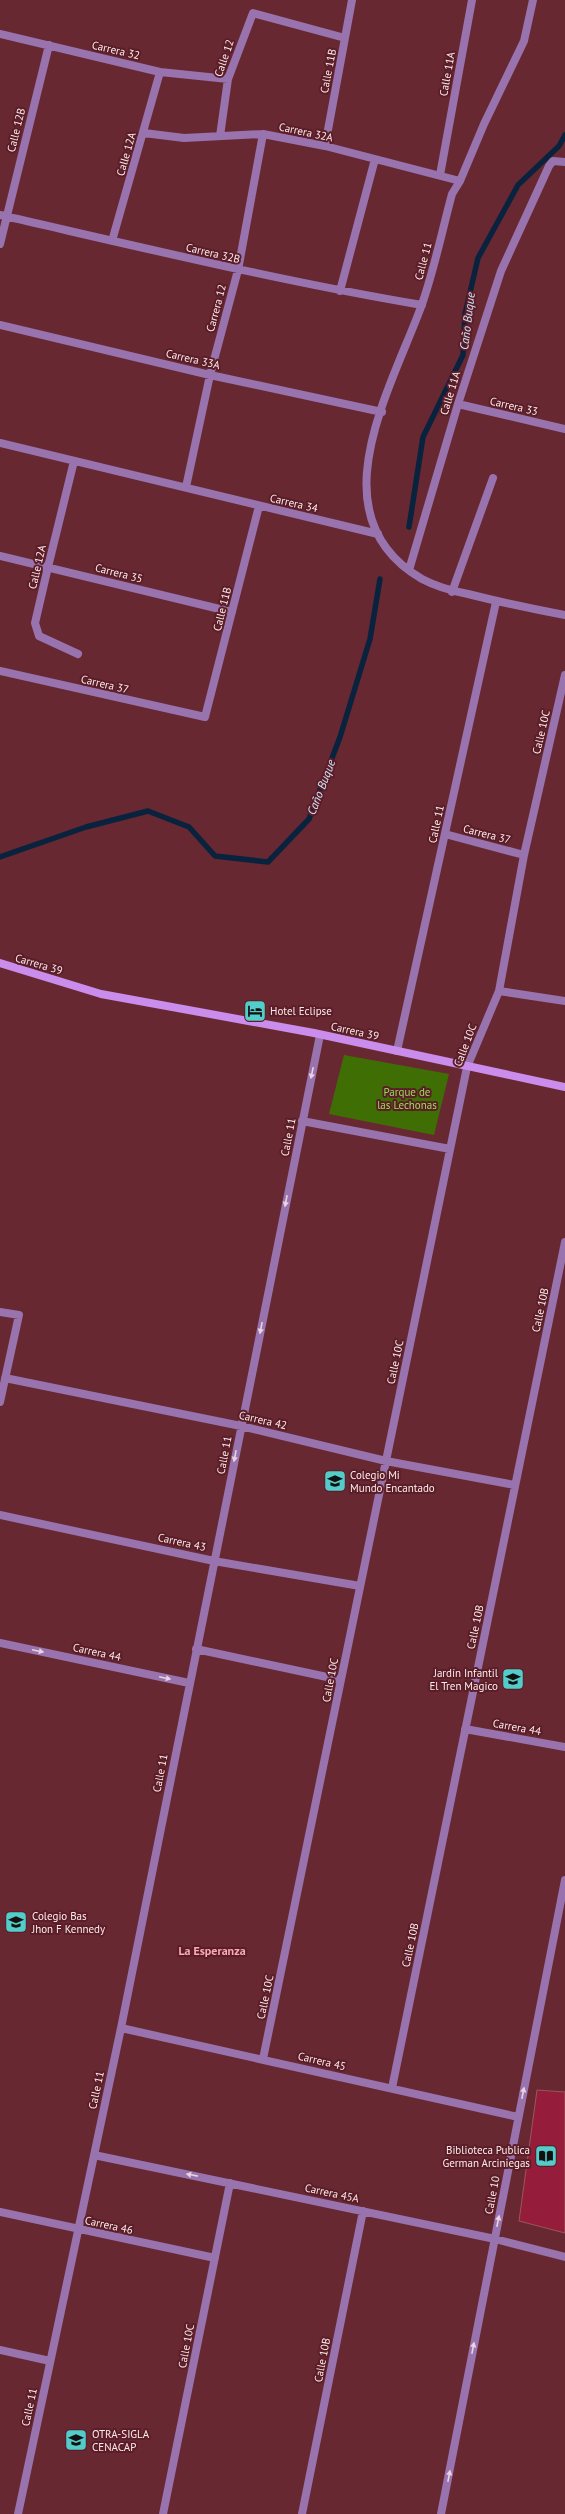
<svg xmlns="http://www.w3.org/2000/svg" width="565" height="2514" font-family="'PT Sans',sans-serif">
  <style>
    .green { fill: #3f6f04 }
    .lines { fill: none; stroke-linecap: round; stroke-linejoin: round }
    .stream { stroke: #09233f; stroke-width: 5.5 }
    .building { fill: #951c3a; stroke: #9a565e }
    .lane { stroke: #9873ae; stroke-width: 8 }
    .street { stroke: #9873ae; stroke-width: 8 }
    .secondary { stroke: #ca8deb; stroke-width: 8 }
    .oneway { fill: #e8d3e0 }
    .labels { text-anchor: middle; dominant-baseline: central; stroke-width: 4; stroke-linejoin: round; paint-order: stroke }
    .street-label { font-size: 11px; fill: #fcebec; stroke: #5b1d28 }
    .poi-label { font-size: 11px; fill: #fcebec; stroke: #5b1d28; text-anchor: start }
    .park-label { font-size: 11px; fill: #95df55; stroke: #5b1d28 }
    .water-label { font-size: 12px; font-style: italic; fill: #d1e3fa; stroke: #5b1d28 }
    .neighbourhood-label { font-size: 12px; font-weight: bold; fill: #f9acb3; stroke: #5b1d28 }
  </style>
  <rect width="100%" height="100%" fill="#672832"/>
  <path class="green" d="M 344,1055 L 449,1074 L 434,1135 L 329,1114 Z"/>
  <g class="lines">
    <path class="stream" d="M 409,527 L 423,437 L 463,355 L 465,314 L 478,258 L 518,185 L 559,146 L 565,135
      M 0,857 L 86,827 L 148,811 L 189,827 L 215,856 L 268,862 L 309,819 L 340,737 L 370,639 L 380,579"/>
  </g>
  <path class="building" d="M 537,2090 L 565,2092 L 565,2233 L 519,2221 Z"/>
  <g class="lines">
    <path class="lane" d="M 48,567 L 35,623 L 39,636 L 78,654
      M 452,592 L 493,478"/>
    <path class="street" d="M 533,0 L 524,41 L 484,124 L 460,181 L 452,194 C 442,231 434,271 421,307 C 390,391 315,517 422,579 C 437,587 452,591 468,594 C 500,602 532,609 565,615
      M 0,34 L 160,72 L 228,79
      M 144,133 L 184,138 L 263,134 L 325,146 L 460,181
      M 220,136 L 228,79 L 253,13 L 345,38
      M 325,146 L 352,0
      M 440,175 L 472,0
      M 0,215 C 140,247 280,281 422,305
      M 112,241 L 160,72
      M 0,244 L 49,45
      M 340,291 L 375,159
      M 0,325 L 210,375 L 382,412
      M 458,404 L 565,429
      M 0,443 L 378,534
      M 186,487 L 210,375 L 238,270 L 263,134
      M 0,556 L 232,612
      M 48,567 L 74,461
      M 409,570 L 458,404 L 501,271 L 549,166 L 553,161 L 565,162
      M 0,671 L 205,717 L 259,506
      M 445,834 L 524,855
      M 499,991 L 565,1001
      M 397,1051 L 496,602
      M 302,1121 L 450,1149
      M 0,1312 L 19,1315 L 0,1402
      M 5,1378 L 241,1426 L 386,1461 L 515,1485
      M 0,1515 L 214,1561 L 360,1586
      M 0,1643 L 189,1683
      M 196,1649 L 341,1680
      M 465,1729 L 565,1747
      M 121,2028 L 518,2117
      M 263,2059 L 467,1067 L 499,991 L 524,855 L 565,675
      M 392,2088 L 565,1242
      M 94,2155 L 495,2239 L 565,2257
      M 0,2212 L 215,2258
      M 0,2350 L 50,2361
      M 18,2514 L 121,2028 L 320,1035
      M 163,2514 L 230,2183
      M 302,2514 L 363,2211
      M 441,2514 L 565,1880"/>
    <path class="secondary" d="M 0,963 L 101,994 L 314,1033 L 565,1087"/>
  </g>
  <defs><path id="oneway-solid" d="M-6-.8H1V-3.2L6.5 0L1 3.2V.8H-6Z"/></defs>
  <g class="oneway">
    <use href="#oneway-solid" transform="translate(312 1073) rotate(102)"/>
    <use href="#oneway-solid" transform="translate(286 1201) rotate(101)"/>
    <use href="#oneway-solid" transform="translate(261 1328) rotate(101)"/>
    <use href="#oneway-solid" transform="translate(235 1456) rotate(101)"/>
    <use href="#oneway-solid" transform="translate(38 1651) rotate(12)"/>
    <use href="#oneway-solid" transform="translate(165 1678) rotate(12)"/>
    <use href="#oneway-solid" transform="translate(523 2093) rotate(-79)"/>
    <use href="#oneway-solid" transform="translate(192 2175) rotate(-169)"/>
    <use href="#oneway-solid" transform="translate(498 2221) rotate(-79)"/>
    <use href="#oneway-solid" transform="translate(473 2348) rotate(-79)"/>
    <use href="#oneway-solid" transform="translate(449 2476) rotate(-79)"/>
  </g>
  <defs>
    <g id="hotel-square" transform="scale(1.15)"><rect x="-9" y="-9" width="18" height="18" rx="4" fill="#53cdca" stroke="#5b1d28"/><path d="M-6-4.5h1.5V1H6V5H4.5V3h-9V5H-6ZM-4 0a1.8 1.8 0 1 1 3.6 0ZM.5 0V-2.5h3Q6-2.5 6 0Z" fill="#111"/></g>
    <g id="school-square" transform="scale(1.15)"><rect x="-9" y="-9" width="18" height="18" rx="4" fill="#53cdca" stroke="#5b1d28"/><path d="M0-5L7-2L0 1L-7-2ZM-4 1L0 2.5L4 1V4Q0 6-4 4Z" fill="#111"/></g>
    <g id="library-square" transform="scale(1.15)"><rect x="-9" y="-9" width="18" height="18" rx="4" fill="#53cdca" stroke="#5b1d28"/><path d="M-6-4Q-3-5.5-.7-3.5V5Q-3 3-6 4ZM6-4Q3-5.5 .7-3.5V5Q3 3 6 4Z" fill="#111"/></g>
  </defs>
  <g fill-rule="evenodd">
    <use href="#hotel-square" x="255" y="1011"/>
    <use href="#school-square" x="335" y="1481"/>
    <use href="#school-square" x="513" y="1679"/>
    <use href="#school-square" x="16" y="1922"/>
    <use href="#library-square" x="546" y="2156"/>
    <use href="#school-square" x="76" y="2440"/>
  </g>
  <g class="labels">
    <g class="street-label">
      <text transform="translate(116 50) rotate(13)">Carrera 32</text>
      <text transform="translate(224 58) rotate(-71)">Calle 12</text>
      <text transform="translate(328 71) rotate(-79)">Calle 11B</text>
      <text transform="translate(447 74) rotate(-80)">Calle 11A</text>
      <text transform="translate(16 130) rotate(-76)">Calle 12B</text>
      <text transform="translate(306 132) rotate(12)">Carrera 32A</text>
      <text transform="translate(126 154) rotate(-74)">Calle 12A</text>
      <text transform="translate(213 253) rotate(13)">Carrera 32B</text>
      <text transform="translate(423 261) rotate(-75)">Calle 11</text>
      <text transform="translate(216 308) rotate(-75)">Carrera 12</text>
      <text transform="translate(193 359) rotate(13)">Carrera 33A</text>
      <text transform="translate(450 393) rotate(-73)">Calle 11A</text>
      <text transform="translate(514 406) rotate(13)">Carrera 33</text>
      <text transform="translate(294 503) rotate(13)">Carrera 34</text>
      <text transform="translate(37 567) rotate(-77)">Calle 12A</text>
      <text transform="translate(119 573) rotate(14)">Carrera 35</text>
      <text transform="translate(222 609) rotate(-76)">Calle 11B</text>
      <text transform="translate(105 684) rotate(13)">Carrera 37</text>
      <text transform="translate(541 732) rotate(-77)">Calle 10C</text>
      <text transform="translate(436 824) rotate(-78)">Calle 11</text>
      <text transform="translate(487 834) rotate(14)">Carrera 37</text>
      <text transform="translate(39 964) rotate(16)">Carrera 39</text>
      <text transform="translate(355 1031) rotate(12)">Carrera 39</text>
      <text transform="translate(465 1045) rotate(-69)">Calle 10C</text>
      <text transform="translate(288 1137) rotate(-79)">Calle 11</text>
      <text transform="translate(540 1310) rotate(-78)">Calle 10B</text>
      <text transform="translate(395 1362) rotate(-78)">Calle 10C</text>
      <text transform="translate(263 1420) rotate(13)">Carrera 42</text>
      <text transform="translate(224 1455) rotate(-79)">Calle 11</text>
      <text transform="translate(182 1542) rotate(12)">Carrera 43</text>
      <text transform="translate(475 1627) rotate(-78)">Calle 10B</text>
      <text transform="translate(97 1652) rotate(12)">Carrera 44</text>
      <text transform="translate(330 1680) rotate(-79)">Calle 10C</text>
      <text transform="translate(517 1727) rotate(10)">Carrera 44</text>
      <text transform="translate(160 1773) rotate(-79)">Calle 11</text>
      <text transform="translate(410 1945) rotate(-78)">Calle 10B</text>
      <text transform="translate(265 1997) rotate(-78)">Calle 10C</text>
      <text transform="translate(322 2061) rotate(13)">Carrera 45</text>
      <text transform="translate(96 2090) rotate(-78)">Calle 11</text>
      <text transform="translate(332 2193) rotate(12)">Carrera 45A</text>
      <text transform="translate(492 2195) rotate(-79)">Calle 10</text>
      <text transform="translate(109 2225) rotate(12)">Carrera 46</text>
      <text transform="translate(186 2346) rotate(-79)">Calle 10C</text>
      <text transform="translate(322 2360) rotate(-79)">Calle 10B</text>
      <text transform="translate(29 2407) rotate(-78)">Calle 11</text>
    </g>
    <g class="poi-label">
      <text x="270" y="1011">Hotel Eclipse</text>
      <text x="350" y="1475">Colegio Mi<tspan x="350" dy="13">Mundo Encantado</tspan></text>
      <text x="498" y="1673" text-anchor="end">Jardín Infantil<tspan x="498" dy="13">El Tren Magico</tspan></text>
      <text x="32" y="1916">Colegio Bas<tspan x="32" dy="13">Jhon F Kennedy</tspan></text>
      <text x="530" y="2150" text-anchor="end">Biblioteca Publica<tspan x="530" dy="13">German Arciniegas</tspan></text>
      <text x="92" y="2434">OTRA-SIGLA<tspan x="92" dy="13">CENACAP</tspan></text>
    </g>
    <g class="park-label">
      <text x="407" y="1092">Parque de<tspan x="407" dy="13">las Lechonas</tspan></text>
    </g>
    <g class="water-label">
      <text transform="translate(467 321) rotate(-83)">Caño Buque</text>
      <text transform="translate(321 787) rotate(-69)">Caño Buque</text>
    </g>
    <g class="neighbourhood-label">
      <text x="212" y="1950">La Esperanza</text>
    </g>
  </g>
</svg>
